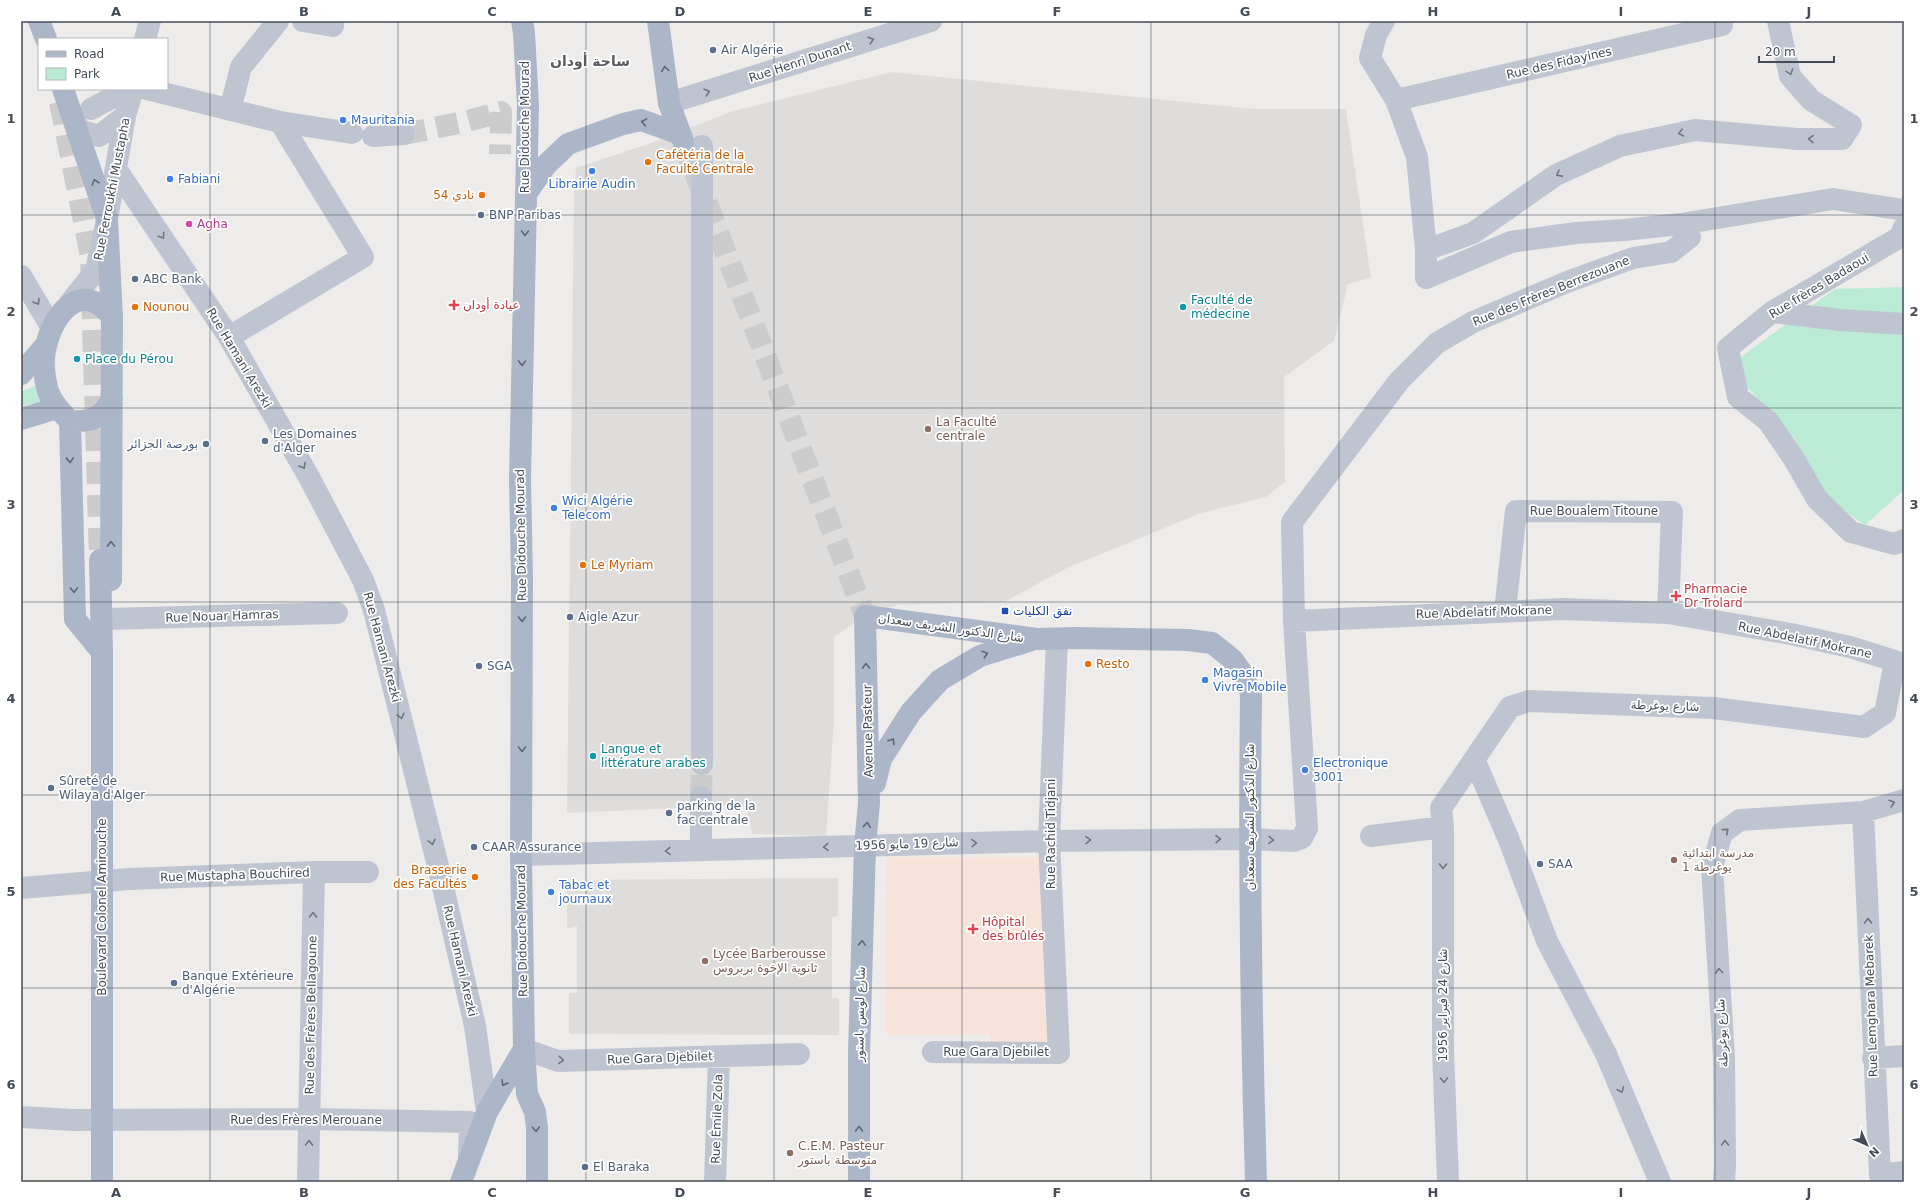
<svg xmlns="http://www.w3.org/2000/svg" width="1925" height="1203" font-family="'DejaVu Sans','Noto Naskh Arabic',sans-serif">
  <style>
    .education { fill: #dfdddc }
    .medical { fill: #f8e3db }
    .green { fill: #bbebd5 }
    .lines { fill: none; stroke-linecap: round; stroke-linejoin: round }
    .minor-tunnel { stroke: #cccccd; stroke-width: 22; stroke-dasharray: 22 11; stroke-linecap: butt }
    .major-tunnel { stroke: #cccccd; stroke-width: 22; stroke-dasharray: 22 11; stroke-linecap: butt }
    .minor { stroke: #bfc5d0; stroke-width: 22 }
    .major { stroke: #acb6c9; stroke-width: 22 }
    .oneway { stroke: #707681 }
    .oneway2 { stroke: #5f6674 }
    .grid { fill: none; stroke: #454c57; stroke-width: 1; stroke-opacity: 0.55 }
    .service-dot { fill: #5c6f8a; stroke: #fff; stroke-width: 1.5 }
    .shop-dot { fill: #3f7fe0; stroke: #fff; stroke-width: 1.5 }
    .food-dot { fill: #e8710a; stroke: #fff; stroke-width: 1.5 }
    .hotel-dot { fill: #d1479c; stroke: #fff; stroke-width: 1.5 }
    .health-dot { fill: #e0444e; stroke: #fff; stroke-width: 1.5 }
    .culture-dot { fill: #0f9aa8; stroke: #fff; stroke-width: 1.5 }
    .education-dot { fill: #8d6e63; stroke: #fff; stroke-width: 1.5 }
    .transit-dot { fill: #1a4fb4; stroke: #fff; stroke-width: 1.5 }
    .labels { text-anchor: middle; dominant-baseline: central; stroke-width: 3.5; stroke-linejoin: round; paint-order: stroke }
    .service-label { font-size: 12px; fill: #4e5e75; stroke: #fff; text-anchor: start }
    .street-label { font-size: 12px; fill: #454c57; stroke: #fff }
    .shop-label { font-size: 12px; fill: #366cbe; stroke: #fff; text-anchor: start }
    .food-label { font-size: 12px; fill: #c56008; stroke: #fff; text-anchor: start }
    .hotel-label { font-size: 12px; fill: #b23c85; stroke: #fff; text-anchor: start }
    .culture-label { font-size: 12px; fill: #0d838f; stroke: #fff; text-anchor: start }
    .health-label { font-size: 12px; fill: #be3a42; stroke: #fff; text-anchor: start }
    .education-label { font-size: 12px; fill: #785e54; stroke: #fff; text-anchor: start }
    .transit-label { font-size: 12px; fill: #164399; stroke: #fff; text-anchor: start }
    .quarter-label { font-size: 14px; font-weight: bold; fill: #595b60; stroke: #fff }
    .neatline { fill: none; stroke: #454c57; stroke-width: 1.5 }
    .grid-label { font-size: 13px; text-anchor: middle; font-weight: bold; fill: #454c57 }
  </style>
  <rect width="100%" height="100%" fill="#eeeceb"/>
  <path class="education" d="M 892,72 L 1254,109 L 1346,109 L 1371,278 L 1348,284 L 1334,341 L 1284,377 L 1285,482 L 1266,497 L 1201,513 L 1067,568 L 1004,602 L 897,605 L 865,616 L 834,637 L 834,721 L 826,836 L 752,834 L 746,805 L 567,813 L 574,192 L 576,168 L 648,144 L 733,111 Z
    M 838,878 L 838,916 L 832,917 L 832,998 L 839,998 L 839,1035 L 569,1034 L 569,993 L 577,993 L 577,926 L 567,929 L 567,880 Z"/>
  <path class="medical" d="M 887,857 L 1039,857 L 1066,1042 L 990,1042 L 990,1035 L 886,1035 Z"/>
  <path class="green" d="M 1904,287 L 1904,490 L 1865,525 L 1818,493 L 1794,439 L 1739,378 L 1742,356 L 1835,289 Z
    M 44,382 L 46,401 L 21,406 L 21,392 Z"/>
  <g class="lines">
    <path class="minor-tunnel" d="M 404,134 L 464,122 L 501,112 L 500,154
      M 701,797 L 702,764"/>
    <path class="major-tunnel" d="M 60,102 L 91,256 L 100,560
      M 683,141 L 865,616"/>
    <path class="minor" d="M 303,21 L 333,26
      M 1384,21 L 1376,35 L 1370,58 L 1396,100 L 1417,157 L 1426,250
      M 145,39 L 150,21
      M 147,89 L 280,122 L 352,133
      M 1396,100 L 1722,25
      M 669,103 L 931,21
      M 91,109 L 128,89
      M 230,110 L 241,67 L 278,21
      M 71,113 L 79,130 L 99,136 L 125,116
      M 373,136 L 404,134
      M 116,169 L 229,337 L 310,479 L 363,580 L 374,610 L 439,870 L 475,1026 L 487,1112
      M 1681,224 L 1833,199 L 1904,210
      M 1904,227 L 1900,237 L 1772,312 L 1728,348 L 1738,397 L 1768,421 L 1794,459 L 1817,499 L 1851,532 L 1894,544 L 1904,540
      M 21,276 L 52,328
      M 69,304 L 96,270 L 107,219 L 125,116 L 133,89
      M 1772,312 L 1841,320 L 1904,324
      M 229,337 L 363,257 L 280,122
      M 1505,611 L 1516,511 L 1672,512 L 1668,613
      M 107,619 L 337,613
      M 1294,621 L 1563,609 L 1668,613 L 1791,634 L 1850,647 L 1895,661 L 1885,713 L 1864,727 L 1713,708 L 1529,701 L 1510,707 L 1441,808 L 1443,827 L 1443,1049 L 1448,1182
      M 1474,759 L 1509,840 L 1547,941 L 1606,1054 L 1660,1182
      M 702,764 L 702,146
      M 1863,812 L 1880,1175 L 1904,1172
      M 1371,836 L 1443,827
      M 701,850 L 701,797
      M 521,855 L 1049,841 L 1249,839 L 1294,841 L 1302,838 L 1307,828 L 1294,621 L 1292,522 L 1399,381 L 1437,343 L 1473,322 L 1567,282 L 1633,258 L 1671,252 L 1690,237 L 1681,224 L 1624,230 L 1576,233 L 1511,242 L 1426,278 L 1426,250 L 1473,233 L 1556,175 L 1620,146 L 1695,130 L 1797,139 L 1842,139 L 1851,125 L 1811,100 L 1790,76 L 1778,21
      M 21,888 L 129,879 L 314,872 L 368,872
      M 524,1049 L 558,1061 L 799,1054
      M 933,1052 L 1059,1053 L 1049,841 L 1057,639
      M 1873,1058 L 1904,1056
      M 21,1117 L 73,1120 L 309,1119 L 470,1122 L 469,1156
      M 308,1182 L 314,872
      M 715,1182 L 719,1057
      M 1724,1182 L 1725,1164 L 1724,1057 L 1712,867 L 1722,833 L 1740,820 L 1863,812 L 1904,800"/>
    <path class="major" d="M 39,21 L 46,39
      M 522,21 L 524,33 L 528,105 L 520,480 L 522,577 L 521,855 L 524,1049 L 527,1094 L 535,1112 L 537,1128 L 537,1182
      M 658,21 L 669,103 L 683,141
      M 63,89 L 107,219 L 112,317
      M 526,194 L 546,165 L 568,144 L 623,124 L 641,120 L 680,134
      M 21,374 L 45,346
      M 21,419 L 57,408
      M 70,421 L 75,619 L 102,652
      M 100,560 L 102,652 L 102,1182
      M 111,580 L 112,317 C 83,279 54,311 46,346 C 42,359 44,378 48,391 C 52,403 61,412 70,421 C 92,422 101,419 112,399
      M 875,783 L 881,759 L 911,712 L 940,680 L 980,656 L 1029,641
      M 461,1182 L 487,1112 L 524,1049
      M 859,1182 L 859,1054 L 865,846 L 869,803 L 865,616 L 1037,639 L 1074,638 L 1188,640 L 1212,643 L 1232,659 L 1242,673 L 1251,693 C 1249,856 1251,1019 1256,1182"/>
  </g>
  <defs><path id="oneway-chevron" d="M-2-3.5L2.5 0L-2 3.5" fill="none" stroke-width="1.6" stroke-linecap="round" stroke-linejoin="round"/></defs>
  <g class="oneway">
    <use href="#oneway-chevron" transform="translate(871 40) rotate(-17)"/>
    <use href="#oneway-chevron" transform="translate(1790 72) rotate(70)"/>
    <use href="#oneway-chevron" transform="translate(707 92) rotate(-18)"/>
    <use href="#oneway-chevron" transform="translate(1681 133) rotate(168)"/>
    <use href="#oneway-chevron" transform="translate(1811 139) rotate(-179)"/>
    <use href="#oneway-chevron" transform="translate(1559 174) rotate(152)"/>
    <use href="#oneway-chevron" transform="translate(162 236) rotate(56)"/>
    <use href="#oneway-chevron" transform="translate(37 302) rotate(59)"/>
    <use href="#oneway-chevron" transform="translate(303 466) rotate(60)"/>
    <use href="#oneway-chevron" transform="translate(401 716) rotate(76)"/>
    <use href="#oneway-chevron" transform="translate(1892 803) rotate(-17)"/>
    <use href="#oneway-chevron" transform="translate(1726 831) rotate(-41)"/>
    <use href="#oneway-chevron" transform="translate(1218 839) rotate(-1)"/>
    <use href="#oneway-chevron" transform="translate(1088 840) rotate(-1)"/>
    <use href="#oneway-chevron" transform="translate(1271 840) rotate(2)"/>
    <use href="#oneway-chevron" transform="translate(432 842) rotate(76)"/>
    <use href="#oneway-chevron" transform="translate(974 843) rotate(-2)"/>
    <use href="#oneway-chevron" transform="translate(826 847) rotate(178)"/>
    <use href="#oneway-chevron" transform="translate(668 851) rotate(178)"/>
    <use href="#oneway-chevron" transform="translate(1443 866) rotate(90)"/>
    <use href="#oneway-chevron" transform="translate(313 915) rotate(-89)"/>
    <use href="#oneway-chevron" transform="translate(1868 921) rotate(-92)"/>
    <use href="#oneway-chevron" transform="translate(1719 971) rotate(-94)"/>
    <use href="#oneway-chevron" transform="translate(561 1060) rotate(5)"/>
    <use href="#oneway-chevron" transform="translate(1444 1080) rotate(88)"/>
    <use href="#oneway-chevron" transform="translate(1621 1090) rotate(67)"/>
    <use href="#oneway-chevron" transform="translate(309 1143) rotate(-89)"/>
    <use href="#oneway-chevron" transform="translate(1725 1143) rotate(-90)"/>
  </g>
  <g class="oneway2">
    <use href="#oneway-chevron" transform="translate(665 69) rotate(-98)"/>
    <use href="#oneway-chevron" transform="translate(644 122) rotate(-169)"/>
    <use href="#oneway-chevron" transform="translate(95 182) rotate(-109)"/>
    <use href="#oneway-chevron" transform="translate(525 233) rotate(91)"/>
    <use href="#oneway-chevron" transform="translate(522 363) rotate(91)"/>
    <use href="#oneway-chevron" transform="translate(70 460) rotate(88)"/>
    <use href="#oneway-chevron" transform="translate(111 544) rotate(-90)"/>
    <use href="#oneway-chevron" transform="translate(74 590) rotate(88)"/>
    <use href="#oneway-chevron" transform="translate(522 619) rotate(90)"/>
    <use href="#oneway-chevron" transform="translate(985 654) rotate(-18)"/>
    <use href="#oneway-chevron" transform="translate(866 666) rotate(-91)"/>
    <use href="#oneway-chevron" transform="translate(892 741) rotate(-57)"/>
    <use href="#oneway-chevron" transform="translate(522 749) rotate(90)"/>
    <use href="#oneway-chevron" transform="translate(867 825) rotate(-84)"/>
    <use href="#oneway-chevron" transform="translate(862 943) rotate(-88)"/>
    <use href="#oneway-chevron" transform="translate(504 1083) rotate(120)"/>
    <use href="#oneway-chevron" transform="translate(536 1129) rotate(87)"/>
    <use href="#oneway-chevron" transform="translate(859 1129) rotate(-90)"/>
  </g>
  <path class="grid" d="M 210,21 L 210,1182M 398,21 L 398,1182M 586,21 L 586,1182M 774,21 L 774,1182M 962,21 L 962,1182M 1151,21 L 1151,1182M 1339,21 L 1339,1182M 1527,21 L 1527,1182M 1715,21 L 1715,1182M 21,215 L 1904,215M 21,408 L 1904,408M 21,602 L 1904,602M 21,795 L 1904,795M 21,988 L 1904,988"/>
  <g class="service-dot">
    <circle cx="713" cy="50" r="4"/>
    <circle cx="481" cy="215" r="4"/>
    <circle cx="135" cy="279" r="4"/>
    <circle cx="265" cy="441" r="4"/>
    <circle cx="206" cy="444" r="4"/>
    <circle cx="570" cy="617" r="4"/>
    <circle cx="479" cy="666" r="4"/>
    <circle cx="51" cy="788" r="4"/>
    <circle cx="669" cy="813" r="4"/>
    <circle cx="474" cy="847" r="4"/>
    <circle cx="1540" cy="864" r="4"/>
    <circle cx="174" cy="983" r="4"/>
    <circle cx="585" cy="1167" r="4"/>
  </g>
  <g class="shop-dot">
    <circle cx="343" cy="120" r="4"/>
    <circle cx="592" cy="171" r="4"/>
    <circle cx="170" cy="179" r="4"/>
    <circle cx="554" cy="508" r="4"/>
    <circle cx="1205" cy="680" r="4"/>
    <circle cx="1305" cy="770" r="4"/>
    <circle cx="551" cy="892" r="4"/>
  </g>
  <g class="food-dot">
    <circle cx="648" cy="162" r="4"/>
    <circle cx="482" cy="195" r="4"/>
    <circle cx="135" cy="307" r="4"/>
    <circle cx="583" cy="565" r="4"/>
    <circle cx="1088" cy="664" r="4"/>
    <circle cx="475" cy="877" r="4"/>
  </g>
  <circle class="hotel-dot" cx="189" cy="224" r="4"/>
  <g class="health-dot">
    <path d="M452 299h4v4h4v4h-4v4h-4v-4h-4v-4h4z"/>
    <path d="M1674 590h4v4h4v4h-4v4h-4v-4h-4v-4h4z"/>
    <path d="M971 923h4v4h4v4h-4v4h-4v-4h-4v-4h4z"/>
  </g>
  <g class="culture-dot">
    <circle cx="1183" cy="307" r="4"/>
    <circle cx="77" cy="359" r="4"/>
    <circle cx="593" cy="756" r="4"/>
  </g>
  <g class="education-dot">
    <circle cx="928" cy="429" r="4"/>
    <circle cx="1674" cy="860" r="4"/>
    <circle cx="705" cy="961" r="4"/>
    <circle cx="790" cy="1153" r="4"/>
  </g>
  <rect class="transit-dot" x="1001" y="607" width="8" height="8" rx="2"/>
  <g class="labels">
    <g class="service-label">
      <text x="721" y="50">Air Algérie</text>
      <text x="489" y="215">BNP Paribas</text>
      <text x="143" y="279">ABC Bank</text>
      <text x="273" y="434">Les Domaines<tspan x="273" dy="14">d'Alger</tspan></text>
      <text x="198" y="444" text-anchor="end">بورصة الجزائر</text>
      <text x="578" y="617">Aigle Azur</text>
      <text x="487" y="666">SGA</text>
      <text x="59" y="781">Sûreté de<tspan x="59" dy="14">Wilaya d'Alger</tspan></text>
      <text x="677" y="806">parking de la<tspan x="677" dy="14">fac centrale</tspan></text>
      <text x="482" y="847">CAAR Assurance</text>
      <text x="1548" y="864">SAA</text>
      <text x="182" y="976">Banque Extérieure<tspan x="182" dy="14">d'Algérie</tspan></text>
      <text x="593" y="1167">El Baraka</text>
    </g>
    <g class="street-label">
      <text transform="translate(800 62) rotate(-18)">Rue Henri Dunant</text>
      <text transform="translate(1559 63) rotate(-13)">Rue des Fidayines</text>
      <text transform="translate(525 127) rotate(-90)">Rue Didouche Mourad</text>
      <text transform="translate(112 189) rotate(-79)">Rue Ferroukhi Mustapha</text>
      <text transform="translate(1819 286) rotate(-31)">Rue frères Badaoui</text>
      <text transform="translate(1551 291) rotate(-22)">Rue des Frères Berrezouane</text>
      <text transform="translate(239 358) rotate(59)">Rue Hamani Arezki</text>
      <text x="1594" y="511">Rue Boualem Titoune</text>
      <text transform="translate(521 535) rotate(-91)">Rue Didouche Mourad</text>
      <text transform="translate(1484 612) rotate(-2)">Rue Abdelatif Mokrane</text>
      <text transform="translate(222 616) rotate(-2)">Rue Nouar Hamras</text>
      <text transform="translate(951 628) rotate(8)">شارغ الدكتور الشريف سعدان</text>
      <text transform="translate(1805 640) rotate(12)">Rue Abdelatif Mokrane</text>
      <text transform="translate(382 647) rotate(75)">Rue Hamani Arezki</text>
      <text transform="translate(1665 706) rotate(2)">شارع يوغرطة</text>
      <text transform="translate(868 731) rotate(-91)">Avenue Pasteur</text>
      <text transform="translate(1250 817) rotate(-90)">شارغ الدكتور الشريف سعدان</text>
      <text transform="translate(1051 834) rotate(-90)">Rue Rachid Tidjani</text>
      <text transform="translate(907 844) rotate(-2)">شارع 19 مايو 1956</text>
      <text transform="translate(235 875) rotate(-2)">Rue Mustapha Bouchired</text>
      <text transform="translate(102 907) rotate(-90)">Boulevard Colonel Amirouche</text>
      <text transform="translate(522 931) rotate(-91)">Rue Didouche Mourad</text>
      <text transform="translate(460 961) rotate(77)">Rue Hamani Arezki</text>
      <text transform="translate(1443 1005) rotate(-90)">شارع 24 فبراير 1956</text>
      <text transform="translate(1871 1006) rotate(-92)">Rue Lemghara Mebarek</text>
      <text transform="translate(860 1014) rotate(-89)">شارع لويس باستور</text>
      <text transform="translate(311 1015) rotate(-89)">Rue des Frères Bellagoune</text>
      <text transform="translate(1722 1033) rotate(-93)">شارع يوغرطة</text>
      <text x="996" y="1052">Rue Gara Djebilet</text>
      <text transform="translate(660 1058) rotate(-2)">Rue Gara Djebilet</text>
      <text transform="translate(717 1119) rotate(-88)">Rue Émile Zola</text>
      <text x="306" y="1120">Rue des Frères Merouane</text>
    </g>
    <g class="shop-label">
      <text x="351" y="120">Mauritania</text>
      <text x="178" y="179">Fabiani</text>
      <text x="592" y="184" text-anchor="middle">Librairie Audin</text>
      <text x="562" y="501">Wici Algérie<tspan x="562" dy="14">Telecom</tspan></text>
      <text x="1213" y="673">Magasin<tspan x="1213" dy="14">Vivre Mobile</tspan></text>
      <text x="1313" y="763">Electronique<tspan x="1313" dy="14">3001</tspan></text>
      <text x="559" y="885">Tabac et<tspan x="559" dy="14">journaux</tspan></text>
    </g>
    <g class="food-label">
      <text x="656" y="155">Cafétéria de la<tspan x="656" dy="14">Faculté Centrale</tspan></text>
      <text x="474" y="195" text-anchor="end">نادي 54</text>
      <text x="143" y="307">Nounou</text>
      <text x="591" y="565">Le Myriam</text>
      <text x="1096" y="664">Resto</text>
      <text x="467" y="870" text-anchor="end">Brasserie<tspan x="467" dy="14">des Facultés</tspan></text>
    </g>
    <g class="hotel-label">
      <text x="197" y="224">Agha</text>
    </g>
    <g class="culture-label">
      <text x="1191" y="300">Faculté de<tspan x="1191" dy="14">médecine</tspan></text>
      <text x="85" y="359">Place du Pérou</text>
      <text x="601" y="749">Langue et<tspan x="601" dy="14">littérature arabes</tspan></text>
    </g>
    <g class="health-label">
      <text x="463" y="305">عيادة أودان</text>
      <text x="1684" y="589">Pharmacie<tspan x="1684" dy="14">Dr Trolard</tspan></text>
      <text x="982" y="922">Hôpital<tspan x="982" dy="14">des brûlés</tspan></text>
    </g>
    <g class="education-label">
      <text x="936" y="422">La Faculté<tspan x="936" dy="14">centrale</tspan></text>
      <text x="1682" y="853">مدرسة ابتدائية<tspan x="1682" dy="14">يوغرطة 1</tspan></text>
      <text x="713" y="954">Lycée Barberousse<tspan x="713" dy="14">ثانوية الإخوة بربروس</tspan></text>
      <text x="798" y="1146">C.E.M. Pasteur<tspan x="798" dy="14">متوسطة باستور</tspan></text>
    </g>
    <g class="transit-label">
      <text x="1013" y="611">نفق الكليات</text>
    </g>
    <g class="quarter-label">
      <text x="590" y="61">ساحة أودان</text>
    </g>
  </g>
  <rect width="1925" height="1203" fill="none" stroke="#ffffff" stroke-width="44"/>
  <rect x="38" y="38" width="130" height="52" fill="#ffffff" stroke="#b5b7bc"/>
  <rect x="46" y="51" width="20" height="6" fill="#acb6c9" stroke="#b5b7bc"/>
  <text x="74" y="58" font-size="12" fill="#454c57">Road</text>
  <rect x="46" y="68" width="20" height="12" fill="#bbebd5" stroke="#b5b7bc"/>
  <text x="74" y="78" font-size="12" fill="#454c57">Park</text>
  <g transform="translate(1867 1145) rotate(135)" stroke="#ffffff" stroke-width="3" paint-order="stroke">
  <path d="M0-3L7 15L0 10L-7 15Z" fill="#454c57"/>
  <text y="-6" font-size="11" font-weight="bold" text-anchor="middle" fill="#454c57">N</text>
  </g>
  <path d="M1759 56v6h75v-6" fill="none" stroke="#454c57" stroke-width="2"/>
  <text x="1765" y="56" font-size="12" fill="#454c57" stroke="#ffffff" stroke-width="3" paint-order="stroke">20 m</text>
  <rect x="22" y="22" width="1881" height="1159" class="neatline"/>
  <g class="grid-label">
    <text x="116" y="16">A</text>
    <text x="304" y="16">B</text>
    <text x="492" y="16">C</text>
    <text x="680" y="16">D</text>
    <text x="868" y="16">E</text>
    <text x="1057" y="16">F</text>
    <text x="1245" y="16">G</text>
    <text x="1433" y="16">H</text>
    <text x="1621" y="16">I</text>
    <text x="1809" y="16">J</text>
    <text x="11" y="123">1</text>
    <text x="1914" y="123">1</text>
    <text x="11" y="316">2</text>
    <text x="1914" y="316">2</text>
    <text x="11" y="509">3</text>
    <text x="1914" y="509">3</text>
    <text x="11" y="703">4</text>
    <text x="1914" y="703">4</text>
    <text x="11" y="896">5</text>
    <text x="1914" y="896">5</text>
    <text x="11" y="1089">6</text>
    <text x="1914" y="1089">6</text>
    <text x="116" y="1197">A</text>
    <text x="304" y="1197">B</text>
    <text x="492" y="1197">C</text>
    <text x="680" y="1197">D</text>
    <text x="868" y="1197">E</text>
    <text x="1057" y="1197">F</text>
    <text x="1245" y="1197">G</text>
    <text x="1433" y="1197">H</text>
    <text x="1621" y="1197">I</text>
    <text x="1809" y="1197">J</text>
  </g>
</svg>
